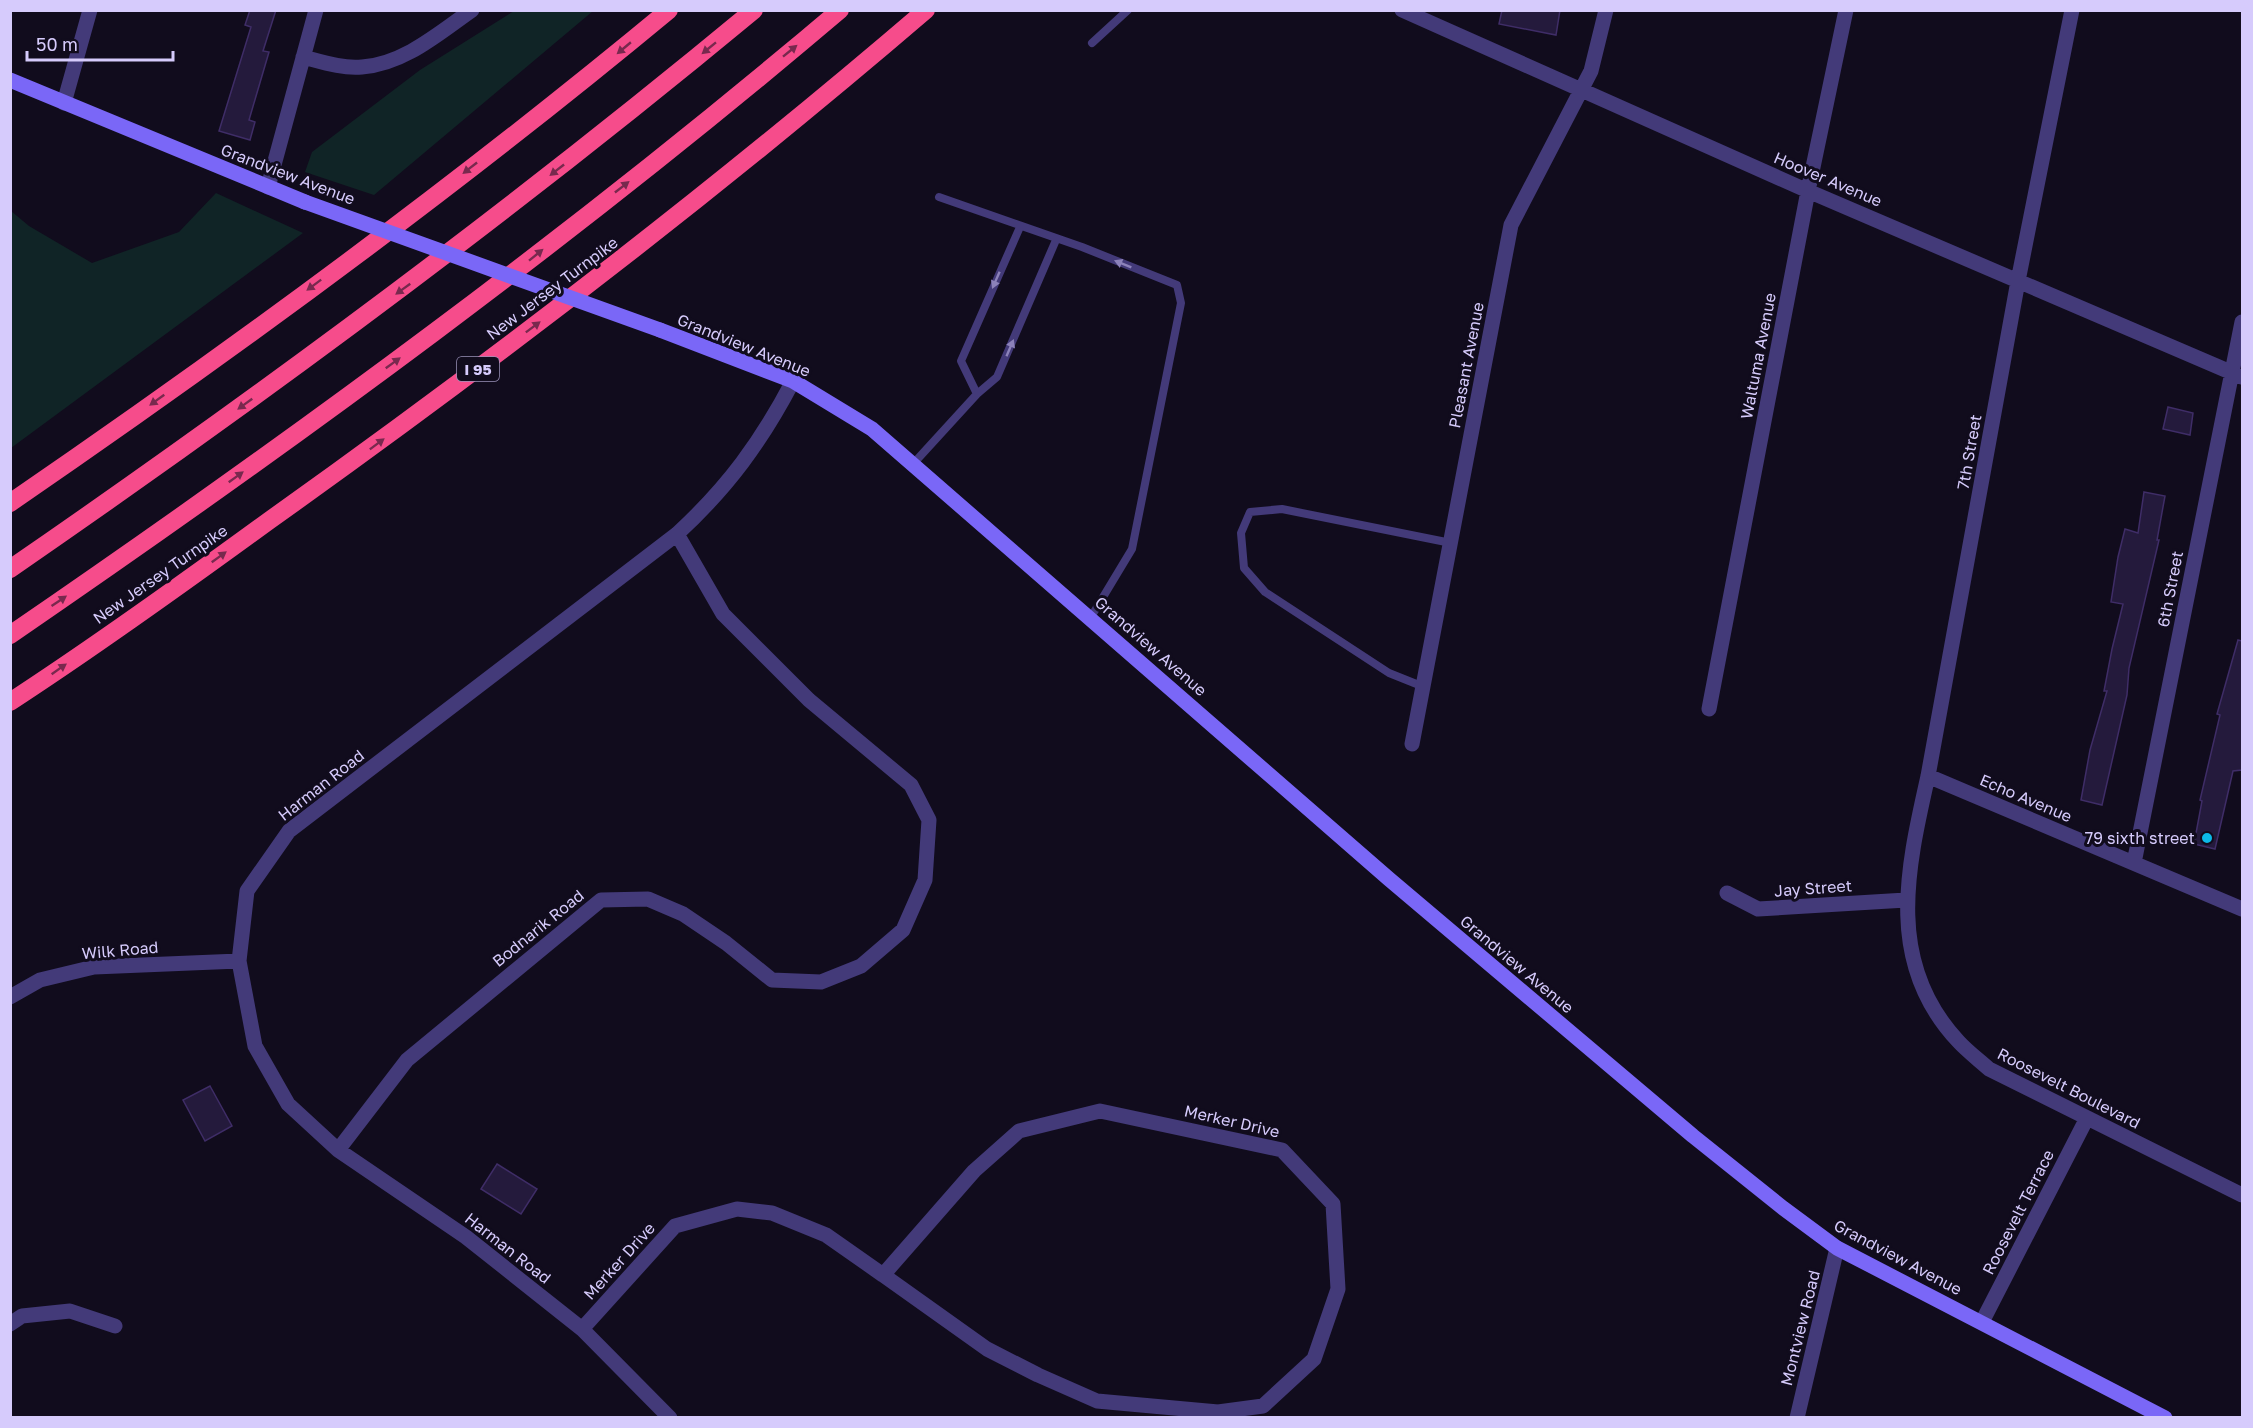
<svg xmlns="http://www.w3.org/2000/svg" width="2253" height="1428" font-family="'Golos Text',sans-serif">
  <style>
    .green { fill: #102426 }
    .building { fill: #241a3c; stroke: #3f2d67; stroke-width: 1.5 }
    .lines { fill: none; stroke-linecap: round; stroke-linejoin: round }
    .lane { stroke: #433a79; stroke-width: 8 }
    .street { stroke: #433a79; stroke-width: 15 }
    .secondary { stroke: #7a67f7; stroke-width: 15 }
    .highway { stroke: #f64c8b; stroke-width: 18 }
    .secondary-bridge { stroke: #7a67f7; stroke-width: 15 }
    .oneway { fill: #78294e }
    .oneway2 { fill: #8c82ba }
    .poi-dot { fill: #0cb9e7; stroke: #110c1d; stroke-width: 2 }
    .labels { text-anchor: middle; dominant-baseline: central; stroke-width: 6; stroke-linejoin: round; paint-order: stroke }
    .shield { fill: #110c1d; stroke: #9b92b9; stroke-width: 1.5 }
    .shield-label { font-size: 15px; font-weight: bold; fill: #d6cbfc }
    .street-label { font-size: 16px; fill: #d6cbfc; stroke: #110c1d }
    .poi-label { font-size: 16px; fill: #d6cbfc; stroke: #110c1d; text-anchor: end }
  </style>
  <rect width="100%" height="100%" fill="#110c1d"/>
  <path class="green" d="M 514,11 L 593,11 L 374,195 L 305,172 L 312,152 L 420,70 Z
    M 216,193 L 303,233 L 11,448 L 11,211 L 29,226 L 92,263 L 179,232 Z"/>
  <path class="building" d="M 250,10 L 276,10 L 263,51 L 269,52 L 249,120 L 255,122 L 250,140 L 219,131 L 251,27 L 245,25 Z
    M 1502,10 L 1560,10 L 1556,35 L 1499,24 Z
    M 2168,407 L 2193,413 L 2190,435 L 2163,429 Z
    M 2144,492 L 2165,496 L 2157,540 L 2159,540 L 2129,668 L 2127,695 L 2102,805 L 2081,800 L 2090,750 L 2107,691 L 2104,691 L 2112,649 L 2123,604 L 2111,602 L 2118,557 L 2125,529 L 2138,533 Z
    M 2238,640 L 2242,641 L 2242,770 L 2233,771 L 2215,849 L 2194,844 L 2202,801 L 2200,800 L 2220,715 L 2217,714 Z
    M 210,1086 L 232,1126 L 205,1141 L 183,1100 Z
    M 497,1164 L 537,1189 L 521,1214 L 481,1189 Z"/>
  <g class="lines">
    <path class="lane" d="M 1092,43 L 1128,10
      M 939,197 L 1082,247 L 1177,285 L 1181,303 L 1132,549 L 1091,617
      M 977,394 L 961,361 L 1020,227
      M 913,464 L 977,394 L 997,377 L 1056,240
      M 1424,687 L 1389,673 L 1265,592 L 1244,568 L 1241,533 L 1250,512 L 1282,509 L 1451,543"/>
    <path class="street" d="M 1402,10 L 1808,191 L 2242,377
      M 2072,10 L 2018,281 L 1928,776 C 1907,869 1885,963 1958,1041 C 1967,1051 1979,1060 1989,1069 L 2242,1195
      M 303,57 C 322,62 343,69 362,67 C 404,64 439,33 472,10
      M 64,103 L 90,10
      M 268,187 L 316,10
      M 1709,709 L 1808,191 L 1846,10
      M 1412,744 L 1511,225 L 1591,71 L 1606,10
      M 1928,776 L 2242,909
      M 2134,863 L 2242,322
      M 1727,893 L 1758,909 L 1906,900
      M 10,997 L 40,980 L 94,967 L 239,961
      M 1100,1111 L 1282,1150 L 1333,1204 L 1338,1289 L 1314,1359 L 1263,1406 L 1218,1412 L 1097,1401 L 1038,1375 L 987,1349 L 883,1275 L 974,1171 L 1019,1131 Z
      M 338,1150 L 407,1060 L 601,900 L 648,899 L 683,914 L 726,943 L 772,980 L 821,982 L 861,966 L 903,930 L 925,880 L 929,820 L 911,785 L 809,700 L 723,614 L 677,534
      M 1982,1322 L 2087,1118
      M 10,1324 L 22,1316 L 70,1311 L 115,1326
      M 582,1329 L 675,1226 L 737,1209 L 772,1213 L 826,1235 L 883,1275
      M 670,1418 L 582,1329 L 466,1237 L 338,1150 L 288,1104 L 255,1046 L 239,961 L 247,891 L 289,831 L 677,534 C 728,487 761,442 793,381
      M 1797,1418 L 1837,1248"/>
    <path class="secondary" d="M 10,80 L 305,202
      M 660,330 L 793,381 L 872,429 L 1389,879 L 1693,1136 L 1783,1208 L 1837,1248 L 2165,1418"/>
    <path class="highway" d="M 10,503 C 236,348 458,185 669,10
      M 10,569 C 267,392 514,209 754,10
      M 10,635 C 296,439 576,234 840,10
      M 10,702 C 99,644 185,582 270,520 C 496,359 715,191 926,10"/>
    <path class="secondary-bridge" d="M 305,202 L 660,330"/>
  </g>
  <defs><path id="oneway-solid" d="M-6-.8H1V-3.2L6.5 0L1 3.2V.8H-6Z" transform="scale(1.5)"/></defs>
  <g class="oneway">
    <use href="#oneway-solid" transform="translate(624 48) rotate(140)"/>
    <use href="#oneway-solid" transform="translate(709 48) rotate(141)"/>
    <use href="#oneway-solid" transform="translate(790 51) rotate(-39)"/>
    <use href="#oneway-solid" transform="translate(470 168) rotate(142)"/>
    <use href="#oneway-solid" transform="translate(557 170) rotate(142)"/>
    <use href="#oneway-solid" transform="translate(622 187) rotate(-38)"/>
    <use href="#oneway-solid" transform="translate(536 255) rotate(-39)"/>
    <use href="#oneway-solid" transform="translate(314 285) rotate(143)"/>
    <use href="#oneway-solid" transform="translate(403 289) rotate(144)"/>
    <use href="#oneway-solid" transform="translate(533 327) rotate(-37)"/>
    <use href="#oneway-solid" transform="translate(393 363) rotate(-36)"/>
    <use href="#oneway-solid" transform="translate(157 400) rotate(144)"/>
    <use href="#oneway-solid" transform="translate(245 404) rotate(144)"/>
    <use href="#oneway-solid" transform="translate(377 444) rotate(-37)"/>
    <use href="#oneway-solid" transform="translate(236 477) rotate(-36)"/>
    <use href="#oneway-solid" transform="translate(219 557) rotate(-36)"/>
    <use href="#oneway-solid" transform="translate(59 601) rotate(-34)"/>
    <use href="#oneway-solid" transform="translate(59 669) rotate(-35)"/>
  </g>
  <g class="oneway2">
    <use href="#oneway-solid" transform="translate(1123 264) rotate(-158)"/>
    <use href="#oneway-solid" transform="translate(996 280) rotate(114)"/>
    <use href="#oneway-solid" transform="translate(1010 348) rotate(-67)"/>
  </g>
  <circle class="poi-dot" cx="2207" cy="838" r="6"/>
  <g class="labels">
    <rect class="shield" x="457" y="357" width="42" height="24" rx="4.5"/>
    <g class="shield-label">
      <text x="478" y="369">I 95</text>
    </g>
    <g class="street-label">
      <text transform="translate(288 174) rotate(21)">Grandview Avenue</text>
      <text transform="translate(1828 179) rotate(23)">Hoover Avenue</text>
      <text transform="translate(552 288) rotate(-37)">New Jersey Turnpike</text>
      <text transform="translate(744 345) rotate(22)">Grandview Avenue</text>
      <text transform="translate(1758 356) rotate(-79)">Waltuma Avenue</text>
      <text transform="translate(1466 365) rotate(-79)">Pleasant Avenue</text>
      <text transform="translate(1969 452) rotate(-80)">7th Street</text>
      <text transform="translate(160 574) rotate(-35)">New Jersey Turnpike</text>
      <text transform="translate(2170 589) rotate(-79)">6th Street</text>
      <text transform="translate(1151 646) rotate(41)">Grandview Avenue</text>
      <text transform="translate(321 785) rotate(-38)">Harman Road</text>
      <text transform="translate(2026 798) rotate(23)">Echo Avenue</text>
      <text transform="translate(1813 888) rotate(-4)">Jay Street</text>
      <text transform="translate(538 928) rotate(-39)">Bodnarik Road</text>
      <text transform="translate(120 950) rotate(-5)">Wilk Road</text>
      <text transform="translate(1517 964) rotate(40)">Grandview Avenue</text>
      <text transform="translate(2069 1088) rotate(27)">Roosevelt Boulevard</text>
      <text transform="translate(1232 1121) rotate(13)">Merker Drive</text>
      <text transform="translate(2018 1212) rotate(-63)">Roosevelt Terrace</text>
      <text transform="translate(508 1248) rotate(38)">Harman Road</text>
      <text transform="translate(1898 1257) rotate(28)">Grandview Avenue</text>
      <text transform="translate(619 1261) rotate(-48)">Merker Drive</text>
      <text transform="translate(1800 1328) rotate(-76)">Montview Road</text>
    </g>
    <g class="poi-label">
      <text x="2195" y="838">79 sixth street</text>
    </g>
  </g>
  <rect width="2253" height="1428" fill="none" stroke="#d6cbfc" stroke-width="24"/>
  <path d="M27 51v9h146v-9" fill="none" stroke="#d6cbfc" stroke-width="3"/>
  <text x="36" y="51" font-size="18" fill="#d6cbfc" stroke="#110c1d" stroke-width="4.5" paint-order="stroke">50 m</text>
</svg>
